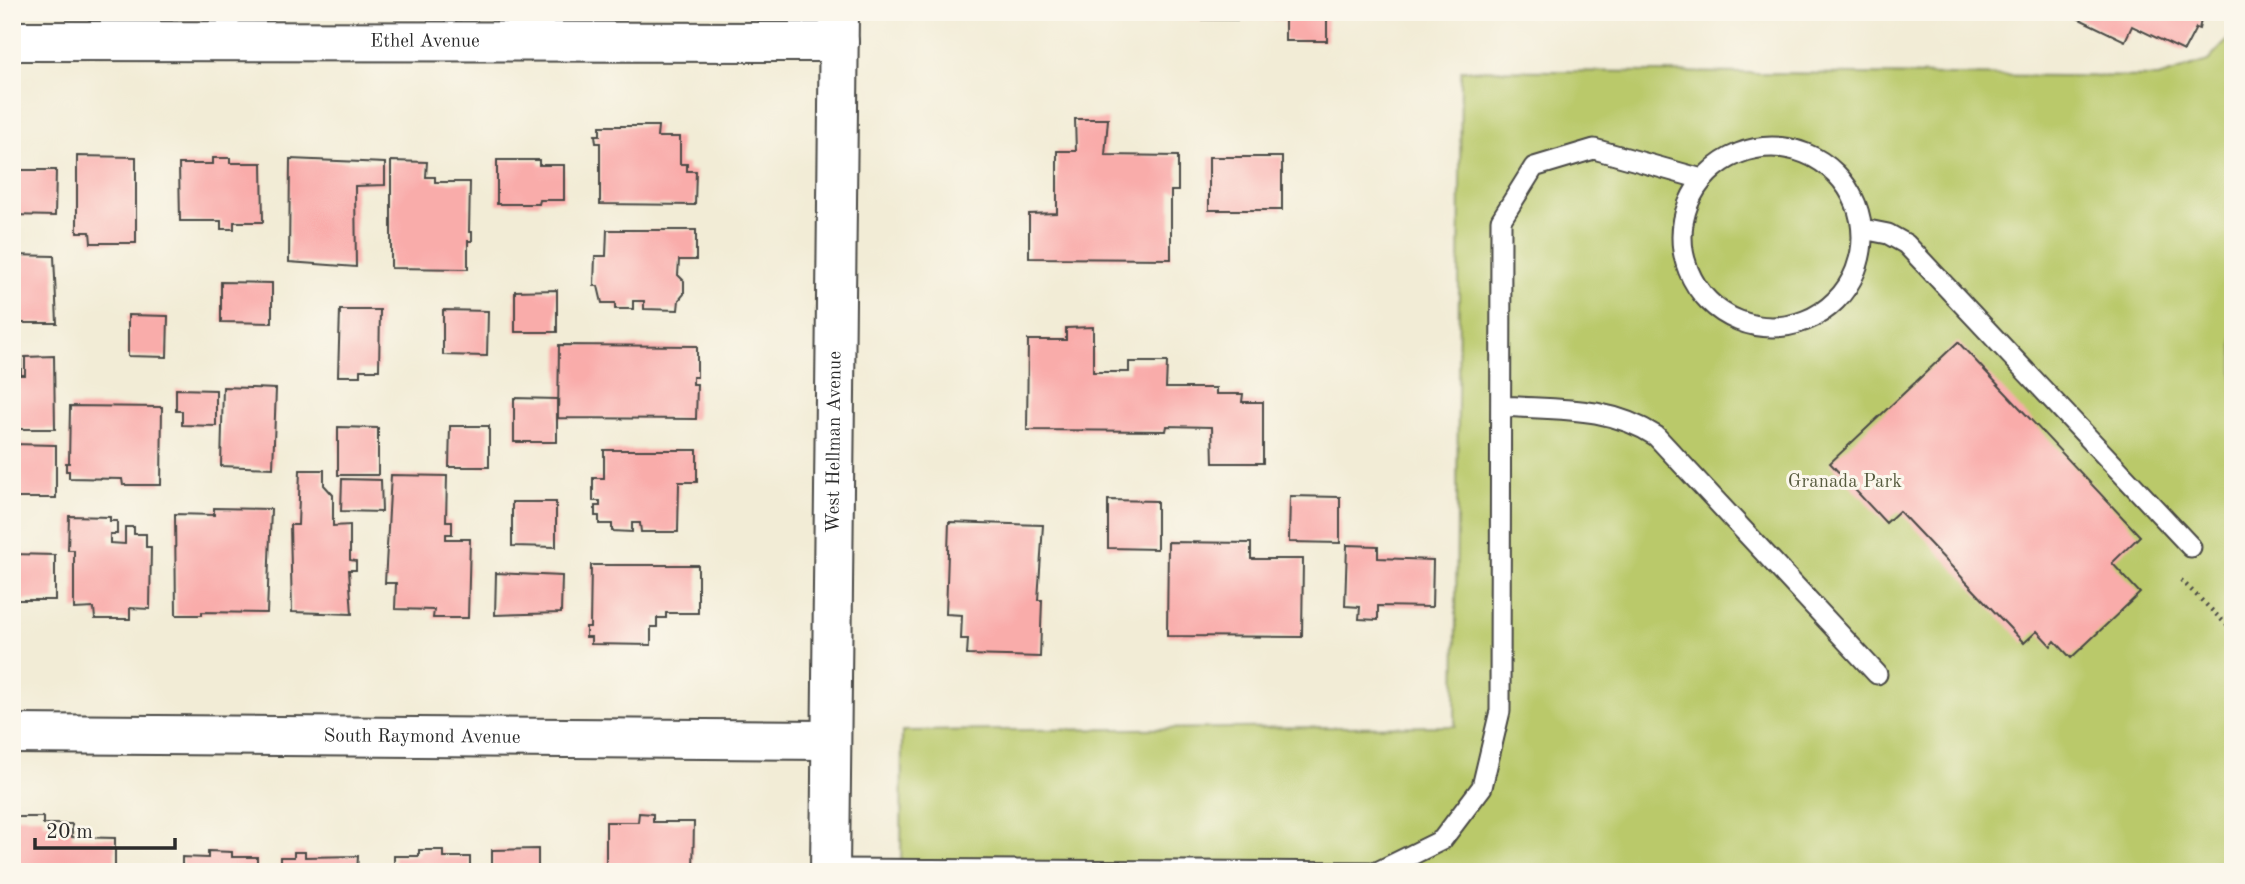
<svg xmlns="http://www.w3.org/2000/svg" width="2245" height="884" font-family="'Old Standard TT',serif">
  <style>
    .green { fill: #bac96b; stroke: #727a4b; stroke-width: 2 }
    .building { fill: #f9acaa }
    .lines { fill: none; stroke-linecap: round; stroke-linejoin: round }
    .service-casing { stroke: #494845; stroke-width: 23 }
    .minor-casing { stroke: #494845; stroke-width: 42 }
    .tertiary-casing { stroke: #494845; stroke-width: 42 }
    .path { stroke: #494845; stroke-width: 4.5; stroke-dasharray: 2 5; stroke-linecap: butt }
    .service { stroke: #fff; stroke-width: 19 }
    .minor { stroke: #fff; stroke-width: 38 }
    .tertiary { stroke: #fff; stroke-width: 38 }
    .labels { text-anchor: middle; dominant-baseline: central; stroke-width: 6; stroke-linejoin: round; paint-order: stroke }
    .street-label { font-size: 19px; fill: #2b2b2b; stroke: #fbf7ec }
    .park-label { font-size: 19px; fill: #565a3e; stroke: #fbf7ec }
  </style>
  <rect width="100%" height="100%" fill="#fbf7ec"/>
  <filter id="ink" filterUnits="userSpaceOnUse"><feTurbulence type="fractalNoise" baseFrequency=".0143" numOctaves="2"/><feDisplacementMap in="SourceGraphic" scale="14" xChannelSelector="R" yChannelSelector="G"/><feConvolveMatrix kernelMatrix="1 2 1 2 8 2 1 2 1" color-interpolation-filters="sRGB"/></filter>
  <filter id="wash" filterUnits="userSpaceOnUse"><feTurbulence type="fractalNoise" baseFrequency=".00686" numOctaves="4" result="noise"/><feDisplacementMap in="SourceGraphic" scale="28" xChannelSelector="R" yChannelSelector="G"/><feGaussianBlur stdDeviation="1.57" result="paint"/><feColorMatrix in="noise" values="0 0 0 0 0 0 0 0 0 0 0 0 0 0 0 0 0 1.4 0 .05"/><feComposite in="paint" operator="in"/></filter>
  <g filter="url(#wash)">
    <rect width="100%" height="100%" fill="#f2ecd6"/>
    <path class="green" d="M 2233,34 L 2233,872 L 901,872 L 902,731 L 1455,726 L 1461,70 L 2158,77 L 2208,61 Z"/>
    <g id="blocks">
      <path class="building" d="M 1118,12 L 1327,12 L 1327,41 L 1285,41 L 1285,20 L 1118,19 Z
        M 2065,12 L 2203,12 L 2199,29 L 2196,28 L 2184,51 L 2132,26 L 2125,41 Z
        M 1075,119 L 1108,119 L 1105,155 L 1178,156 L 1178,191 L 1171,191 L 1171,259 L 1029,258 L 1029,214 L 1057,213 L 1057,151 L 1076,151 Z
        M 600,126 L 658,126 L 657,137 L 680,137 L 680,164 L 687,164 L 687,171 L 696,171 L 695,205 L 600,204 L 600,143 L 596,143 L 595,135 L 600,135 Z
        M 77,156 L 136,157 L 136,243 L 91,243 L 90,232 L 77,232 Z
        M 1209,157 L 1282,157 L 1282,210 L 1209,210 Z
        M 213,158 L 230,158 L 230,163 L 262,163 L 263,222 L 234,222 L 234,229 L 221,229 L 221,221 L 180,221 L 179,164 L 213,164 Z
        M 290,159 L 385,163 L 385,185 L 355,186 L 356,267 L 289,262 Z
        M 497,160 L 539,160 L 539,165 L 564,165 L 564,200 L 540,200 L 539,204 L 497,204 Z
        M 391,161 L 427,162 L 426,177 L 435,177 L 435,182 L 470,182 L 469,232 L 472,232 L 472,241 L 468,241 L 468,269 L 391,268 Z
        M 12,170 L 56,170 L 55,216 L 12,215 Z
        M 607,230 L 696,230 L 696,260 L 679,260 L 678,275 L 684,281 L 684,294 L 679,300 L 678,310 L 644,309 L 644,301 L 633,301 L 633,309 L 615,309 L 615,303 L 602,303 L 598,286 L 594,286 L 595,256 L 606,256 Z
        M 12,255 L 54,256 L 57,323 L 12,323 Z
        M 221,282 L 272,283 L 272,323 L 221,322 Z
        M 557,290 L 557,332 L 515,332 L 515,291 Z
        M 340,310 L 380,310 L 379,370 L 360,370 L 360,376 L 338,376 Z
        M 443,310 L 488,311 L 487,356 L 443,355 Z
        M 128,315 L 168,316 L 167,357 L 128,356 Z
        M 1093,327 L 1093,372 L 1129,372 L 1129,362 L 1167,362 L 1166,388 L 1216,388 L 1216,394 L 1243,394 L 1242,402 L 1263,402 L 1263,463 L 1213,463 L 1212,427 L 1167,426 L 1166,431 L 1027,430 L 1028,340 L 1066,340 L 1066,328 Z
        M 12,340 L 21,340 L 21,373 L 12,373 Z
        M 1958,342 L 2140,536 L 2112,563 L 2140,593 L 2071,658 L 2055,641 L 2051,646 L 2037,631 L 2024,643 L 1899,511 L 1886,523 L 1830,463 Z
        M 559,345 L 697,346 L 697,377 L 693,377 L 693,384 L 697,384 L 696,419 L 558,418 Z
        M 54,356 L 55,429 L 12,429 L 12,375 L 25,375 L 25,357 Z
        M 223,387 L 276,389 L 273,468 L 221,466 Z
        M 176,389 L 216,390 L 216,426 L 182,425 L 182,411 L 176,411 Z
        M 514,398 L 557,399 L 557,442 L 514,442 Z
        M 70,406 L 162,407 L 161,485 L 123,485 L 122,479 L 69,478 L 69,471 L 66,471 L 66,463 L 69,463 Z
        M 450,426 L 489,426 L 489,467 L 449,467 Z
        M 338,427 L 378,428 L 378,475 L 338,475 Z
        M 12,444 L 56,445 L 56,498 L 12,498 Z
        M 604,450 L 697,450 L 697,482 L 679,482 L 678,532 L 641,532 L 640,523 L 632,523 L 632,532 L 612,531 L 612,524 L 599,524 L 599,516 L 595,516 L 595,506 L 600,506 L 600,501 L 593,501 L 593,478 L 604,478 Z
        M 300,470 L 324,470 L 324,485 L 333,495 L 333,526 L 350,525 L 350,560 L 356,561 L 356,570 L 349,570 L 352,614 L 292,612 L 290,525 L 298,525 Z
        M 391,475 L 447,476 L 446,521 L 452,521 L 452,534 L 446,534 L 446,539 L 470,539 L 468,618 L 433,618 L 434,610 L 395,609 L 396,583 L 385,583 Z
        M 342,479 L 381,480 L 382,512 L 341,511 Z
        M 1290,496 L 1340,497 L 1340,543 L 1289,542 Z
        M 1108,500 L 1157,501 L 1157,549 L 1108,548 Z
        M 512,502 L 556,502 L 556,547 L 512,546 Z
        M 214,508 L 271,509 L 267,613 L 202,612 L 202,615 L 176,615 L 175,514 L 214,515 Z
        M 69,516 L 110,517 L 110,521 L 117,521 L 117,534 L 110,534 L 110,543 L 125,544 L 125,527 L 134,527 L 134,534 L 146,534 L 146,547 L 151,547 L 150,609 L 130,608 L 130,619 L 95,619 L 94,608 L 74,609 L 74,550 L 68,550 Z
        M 949,522 L 1043,525 L 1038,600 L 1042,600 L 1040,657 L 967,655 L 968,639 L 961,639 L 962,615 L 946,614 Z
        M 1168,542 L 1251,543 L 1251,559 L 1303,559 L 1302,637 L 1167,636 Z
        M 1347,545 L 1378,546 L 1378,558 L 1433,560 L 1432,607 L 1378,606 L 1378,620 L 1359,619 L 1360,607 L 1345,606 Z
        M 12,554 L 55,555 L 55,600 L 12,600 Z
        M 591,565 L 698,565 L 698,613 L 666,613 L 666,618 L 657,618 L 657,627 L 651,627 L 651,645 L 591,644 L 591,637 L 586,637 L 586,627 L 590,627 Z
        M 496,573 L 562,576 L 561,613 L 495,615 Z
        M 639,813 L 653,814 L 653,822 L 694,822 L 693,872 L 606,872 L 606,822 L 638,822 Z
        M 14,817 L 43,817 L 43,824 L 72,824 L 72,837 L 115,838 L 115,872 L 13,872 Z
        M 538,849 L 538,872 L 492,872 L 492,850 Z
        M 419,850 L 443,850 L 443,857 L 470,857 L 470,872 L 394,872 L 394,856 L 419,856 Z
        M 208,851 L 232,852 L 232,857 L 257,857 L 257,872 L 182,872 L 182,857 L 208,858 Z
        M 294,852 L 305,852 L 305,857 L 358,856 L 357,872 L 280,872 L 280,857 L 294,857 Z"/>
    </g>
  </g>
  <g filter="url(#ink)">
    <use href="#blocks" fill-opacity="0" stroke="#494845" stroke-width="2"/>
    <g class="lines">
      <g class="service-casing">
        <path id="service" d="M1682 237a90 90 0 1 1 180 0a90 90 0 1 1-180 0Z
          M 1863,229 L 1888,234 L 1906,244 L 2191,547
          M 1501,406 C 1556,410 1608,405 1656,436 L 1877,674
          M 830,869 L 1377,872 L 1442,840 L 1482,787 L 1500,711 L 1501,220 L 1534,167 L 1594,149 L 1702,179"/>
      </g>
      <g class="minor-casing">
        <g id="minor">
          <path id="s1" d="M 12,41 L 839,42"/>
          <path id="s2" d="M 12,734 L 831,740"/>
        </g>
      </g>
      <g class="tertiary-casing">
        <g id="tertiary">
          <path id="s3" d="M 830,872 L 839,12"/>
        </g>
      </g>
      <path class="path" d="M 2181,580 L 2233,631"/>
      <use href="#service" class="service"/>
      <use href="#minor" class="minor"/>
      <use href="#tertiary" class="tertiary"/>
    </g>
  </g>
  <g class="labels">
    <g class="street-label">
      <text stroke="none"><textPath href="#s1" startOffset="413">Ethel Avenue</textPath></text>
      <text stroke="none"><textPath href="#s3" startOffset="430">West Hellman Avenue</textPath></text>
      <text stroke="none"><textPath href="#s2" startOffset="410">South Raymond Avenue</textPath></text>
    </g>
    <g class="park-label">
      <text x="1845" y="482">Granada Park</text>
    </g>
  </g>
  <rect width="2245" height="884" fill="none" stroke="#fbf7ec" stroke-width="42"/>
  <path d="M35 838v10h140v-10" fill="none" stroke="#2b2b2b" stroke-width="3.5"/>
  <text x="46" y="838" font-size="21" fill="#2b2b2b" stroke="#fbf7ec" stroke-width="5" paint-order="stroke">20 m</text>
</svg>
